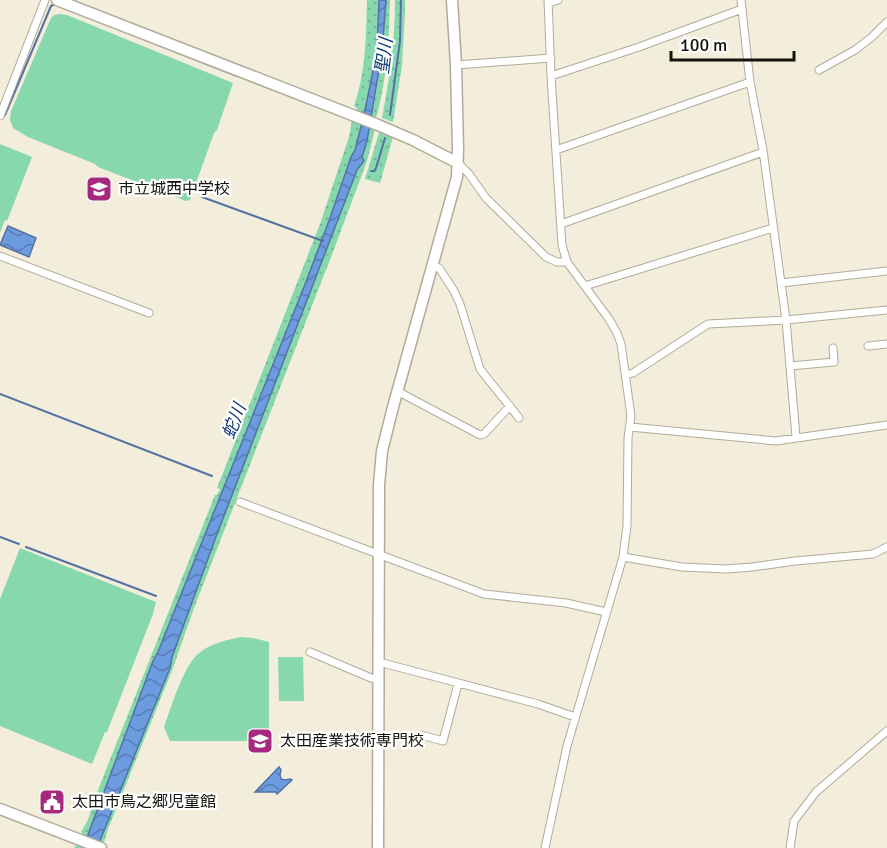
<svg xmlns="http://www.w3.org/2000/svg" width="887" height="848" font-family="Signika,'Noto Sans JP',sans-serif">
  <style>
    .grass { fill: url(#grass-dots) }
    .pitch { fill: #88d8ae }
    .water { fill: url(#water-waves); stroke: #5372a1; stroke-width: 1.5 }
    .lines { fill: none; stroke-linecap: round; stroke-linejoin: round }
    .stream { stroke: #5372a1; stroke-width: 2 }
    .street-casing { stroke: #b1ab9a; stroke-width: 9 }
    .secondary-casing { stroke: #b1ab9a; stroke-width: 13 }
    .street { stroke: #fff; stroke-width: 7 }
    .secondary { stroke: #fff; stroke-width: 10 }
    .labels { text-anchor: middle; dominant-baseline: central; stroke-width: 4.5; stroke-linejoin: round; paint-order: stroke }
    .poi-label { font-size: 16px; fill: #15130d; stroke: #fff; text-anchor: start }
    .water-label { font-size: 18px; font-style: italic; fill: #0e3977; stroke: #fff }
  </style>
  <defs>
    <pattern id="grass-dots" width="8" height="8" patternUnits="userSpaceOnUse" patternTransform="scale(1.5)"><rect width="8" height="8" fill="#88d8ae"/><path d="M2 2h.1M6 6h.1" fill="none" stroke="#74b894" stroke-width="1.8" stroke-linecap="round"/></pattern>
    <pattern id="water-waves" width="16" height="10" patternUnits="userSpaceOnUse" patternTransform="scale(1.5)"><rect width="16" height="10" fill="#6d9be0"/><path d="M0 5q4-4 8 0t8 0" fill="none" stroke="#587db4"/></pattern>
  </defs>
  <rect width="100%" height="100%" fill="#f3eddb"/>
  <path class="grass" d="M 367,0 L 379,0 L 377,50 L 370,86 L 364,115 L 355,150 L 351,157 L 330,218 L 306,282 L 158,652 L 153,661 L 83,848 L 74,848 L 77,844 L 80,845 L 84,835 L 81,832 L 88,820 L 94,800 L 215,495 L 217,495 L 220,489 L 217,488 L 320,224 L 349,137 L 352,120 L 354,120 L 357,108 L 354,106 C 366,72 366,36 367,0 Z
    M 386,0 L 390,0 C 389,39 387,78 377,115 L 376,116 L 373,127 L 375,129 L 367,161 L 333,252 L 194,608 L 173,668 L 108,829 L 104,842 L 103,842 L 100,848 L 97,848 L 170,668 L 172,657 L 217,534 L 357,170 L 364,161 L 362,157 L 367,141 L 377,86 L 385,15 Z
    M 395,0 L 405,0 L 405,9 L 402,66 L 393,122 L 382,118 C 390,77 395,41 395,0 Z
    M 382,130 L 390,134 L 390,136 L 393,137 L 380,183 L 365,179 L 379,133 Z"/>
  <path class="pitch" d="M 60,14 L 67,15 L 233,83 L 217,130 L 214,133 L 190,200 L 186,201 L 98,167 L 95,164 L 28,137 L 13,128 L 10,120 L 11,111 L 51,18 L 54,15 Z
    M 0,144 L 32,157 L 7,221 L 5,220 L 0,233 Z
    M 20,548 L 156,602 L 153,614 L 107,732 L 105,732 L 92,764 L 0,726 L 0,599 Z
    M 241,637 L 253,638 L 269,642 L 269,741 L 170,741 L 164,727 C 171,708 183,667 198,654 C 209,644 226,640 241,637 Z
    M 278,657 L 303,657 L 304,701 L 279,701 Z"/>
  <path class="water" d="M 379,0 L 386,0 L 382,52 L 367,141 L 362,157 L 364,161 L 357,170 L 217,534 L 172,657 L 170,668 L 97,848 L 83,848 L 153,661 L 158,652 L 306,282 L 330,218 L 351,157 L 355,150 L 364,115 L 370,86 L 377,50 Z
    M 8,226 L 36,238 L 29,257 L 0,245 Z
    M 279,767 L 281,770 L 280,775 L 281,779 L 285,780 L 290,779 L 292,780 L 277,794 L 276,792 L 255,792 Z"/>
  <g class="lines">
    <path class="stream" d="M 141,38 L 237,76
      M 5,115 L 51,6 L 55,4
      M 390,115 L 400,41 L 401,0
      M 371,171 L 374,171 L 376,168 L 385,138
      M 202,197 L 323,241
      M 0,394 L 212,476
      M 0,537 L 19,544
      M 26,547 L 156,596"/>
    <g class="street-casing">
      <path id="street" d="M 741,0 L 750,82 L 763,150 L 786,320 L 796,437
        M 549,3 L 558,0
        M 456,65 L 551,58
        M 819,70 L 855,50 L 872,37 L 887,22
        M 551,76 L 639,47 L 742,9
        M 0,116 L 45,0
        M 556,150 L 750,82
        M 458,163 L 469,174 L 486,198 L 546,257 L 557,262 L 567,262
        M 561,224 L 763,152
        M 0,256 L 149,313
        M 432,265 L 439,268 L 454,291 L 460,304 L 480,369 L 519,418
        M 781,283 L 887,271
        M 585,286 L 773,228
        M 868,346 L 887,344
        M 790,366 L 834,362 L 833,348
        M 626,375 L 633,373 L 708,324 L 786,320 L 887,310
        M 397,391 L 480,435 L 484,434 L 510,406
        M 630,427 L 776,441 L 887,425
        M 240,502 L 484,594 L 566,603 L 606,612
        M 623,557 L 682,567 L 726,569 L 752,567 L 795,561 L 873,554 L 887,547
        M 310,652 L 371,678 L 378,679
        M 379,662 L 538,704 L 575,717
        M 421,735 L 443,741 L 458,684
        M 545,848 L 567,746 L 623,557 L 627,526 L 628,438 L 631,416 L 621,344 L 617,333 L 609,319 L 567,262 L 562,245 L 551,76 L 548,0
        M 790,848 L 794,821 L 816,792 L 887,731"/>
    </g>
    <g class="secondary-casing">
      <path id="secondary" d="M 57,0 L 378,125 L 413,140 L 458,163
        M 0,809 L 101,848
        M 378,848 L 379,485 L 382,451 L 393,407 L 457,177 L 458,148 L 456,65 L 452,0"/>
    </g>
    <use href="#street" class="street"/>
    <use href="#secondary" class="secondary"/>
  </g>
  <defs>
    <g id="school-square" transform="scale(1.35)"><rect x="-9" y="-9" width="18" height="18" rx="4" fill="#a52a7e" stroke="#fff"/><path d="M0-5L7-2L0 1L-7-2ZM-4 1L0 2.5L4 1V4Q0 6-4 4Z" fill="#fff"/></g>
    <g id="civic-square" transform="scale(1.35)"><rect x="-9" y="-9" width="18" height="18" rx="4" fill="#a52a7e" stroke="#fff"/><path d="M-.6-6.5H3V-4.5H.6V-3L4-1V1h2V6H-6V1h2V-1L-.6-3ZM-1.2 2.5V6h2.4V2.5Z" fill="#fff"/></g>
  </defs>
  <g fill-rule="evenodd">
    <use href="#school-square" x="99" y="189"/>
    <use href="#school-square" x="260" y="741"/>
    <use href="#civic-square" x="52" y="802"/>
  </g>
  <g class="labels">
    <g class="poi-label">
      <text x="118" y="189">市立城西中学校</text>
      <text x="280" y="741">太田産業技術専門校</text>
      <text x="72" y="802">太田市鳥之郷児童館</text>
    </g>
    <g class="water-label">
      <text transform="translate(384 56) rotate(-83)">聖川</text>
      <text transform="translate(234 421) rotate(-69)">蛇川</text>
    </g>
  </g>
  <path d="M671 51v9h123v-9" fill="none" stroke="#15130d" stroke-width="3"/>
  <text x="680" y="51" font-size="18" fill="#15130d" stroke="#ffffff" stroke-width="4.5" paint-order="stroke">100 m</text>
</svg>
